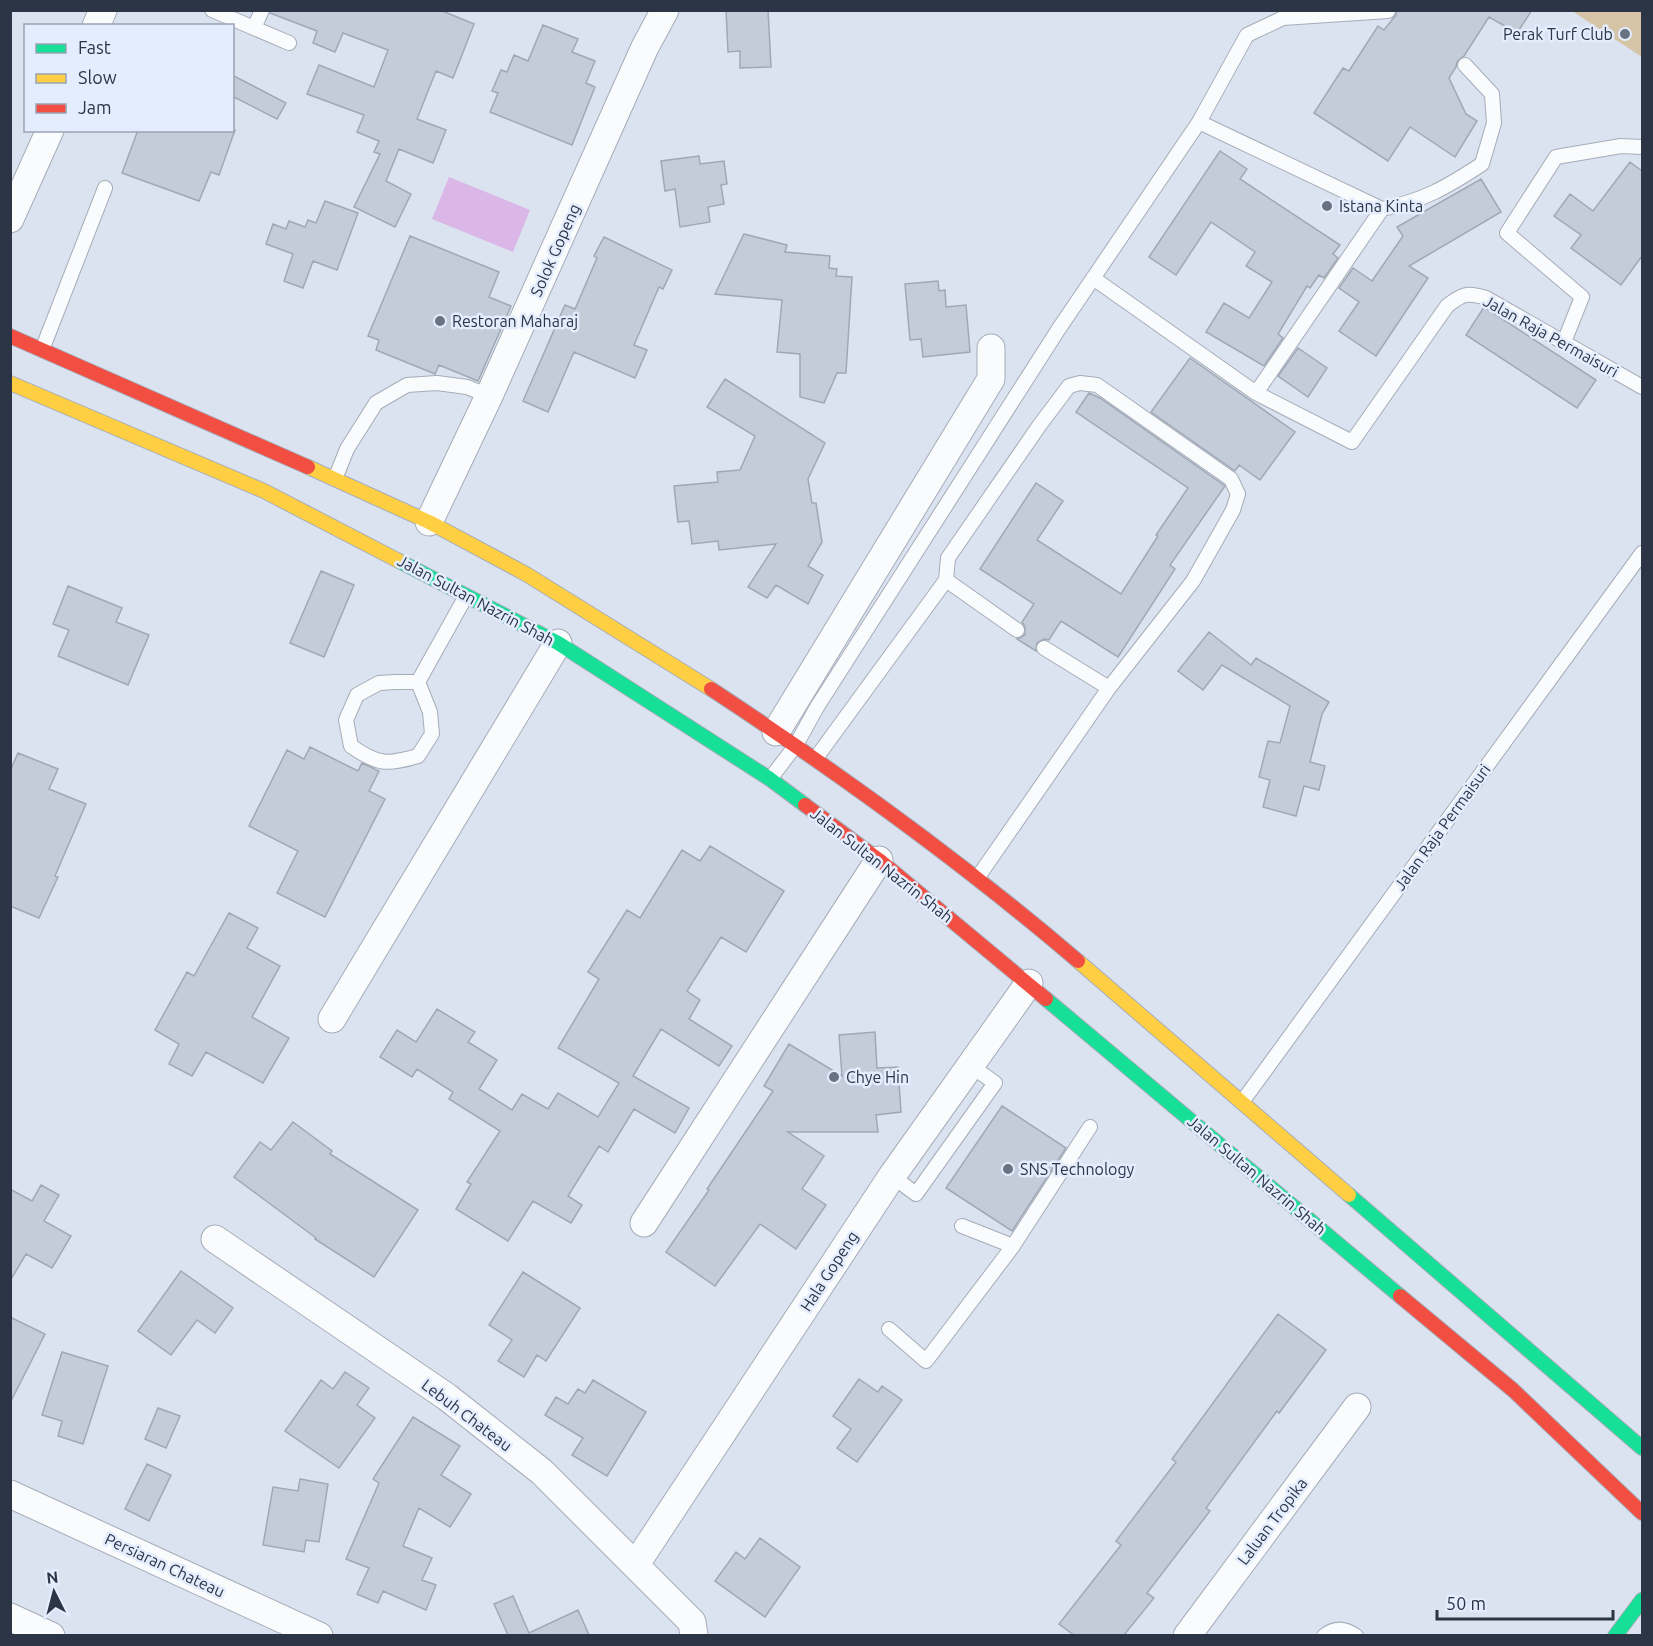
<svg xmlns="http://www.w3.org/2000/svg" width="1653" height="1646" font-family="Ubuntu,sans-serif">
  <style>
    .green { fill: #d5c4a5 }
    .water { fill: #dab7e6 }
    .building { fill: #c4ccda; stroke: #a0a8b5; stroke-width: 1.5 }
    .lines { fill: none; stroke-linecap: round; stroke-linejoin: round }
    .lane-casing { stroke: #a5acb9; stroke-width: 16 }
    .street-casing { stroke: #a5acb9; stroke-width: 29 }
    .fast-casing { stroke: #a5acb9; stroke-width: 16 }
    .slow-casing { stroke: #a5acb9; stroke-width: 16 }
    .jam-casing { stroke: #a5acb9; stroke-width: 16 }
    .lane { stroke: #fafbfd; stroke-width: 14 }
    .street { stroke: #fafbfd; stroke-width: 27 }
    .fast { stroke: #16e098; stroke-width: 14 }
    .slow { stroke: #ffcf43; stroke-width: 14 }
    .jam { stroke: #f24e42; stroke-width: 14 }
    .poi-dot { fill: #697281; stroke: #e3edfe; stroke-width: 2 }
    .labels { text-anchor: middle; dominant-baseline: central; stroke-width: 5; stroke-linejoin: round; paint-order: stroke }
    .poi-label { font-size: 16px; fill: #2c3545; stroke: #e3edfe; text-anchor: start }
    .street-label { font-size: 16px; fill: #2c3545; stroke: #e3edfe }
  </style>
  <rect width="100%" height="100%" fill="#dbe3f0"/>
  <path class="green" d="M 1572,11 L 1642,11 L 1642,57 Z"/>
  <path class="water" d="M 449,177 L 530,210 L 513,252 L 432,219 Z"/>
  <path class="building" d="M 271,10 L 440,10 L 474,24 L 453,78 L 436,71 L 417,119 L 446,130 L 433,163 L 399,149 L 386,181 L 411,194 L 395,227 L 354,207 L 380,154 L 374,152 L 379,141 L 357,132 L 364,115 L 307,94 L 319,65 L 374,87 L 388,50 L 343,33 L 335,52 L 313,43 L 317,31 L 270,13 Z
    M 726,10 L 768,10 L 771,67 L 740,68 L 740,51 L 728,52 Z
    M 1397,10 L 1532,10 L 1517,33 L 1489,17 L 1464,56 L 1457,62 L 1456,67 L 1449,78 L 1466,114 L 1477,121 L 1455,157 L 1410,127 L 1388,161 L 1314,113 L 1343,68 L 1349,71 L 1378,26 L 1384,30 L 1396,15 Z
    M 543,25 L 578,39 L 572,52 L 595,61 L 586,83 L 595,87 L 572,145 L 490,112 L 498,93 L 492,91 L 501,70 L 507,72 L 514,55 L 528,61 Z
    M 232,75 L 286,103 L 277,119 L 232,96 Z
    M 138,130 L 235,130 L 219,175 L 211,172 L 199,201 L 122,173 Z
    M 1220,151 L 1247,169 L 1240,179 L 1340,245 L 1333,254 L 1338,258 L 1324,278 L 1319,275 L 1310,288 L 1307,286 L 1278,334 L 1283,338 L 1264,366 L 1206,332 L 1224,303 L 1249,318 L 1272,282 L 1246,266 L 1255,252 L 1211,222 L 1176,275 L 1149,257 Z
    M 699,156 L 700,164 L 724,161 L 727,184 L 721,185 L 724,204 L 708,207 L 710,222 L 680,227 L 675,189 L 665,191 L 661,161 Z
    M 1630,162 L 1642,171 L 1642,256 L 1621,285 L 1571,248 L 1581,235 L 1554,216 L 1570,194 L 1593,211 Z
    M 1481,179 L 1501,212 L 1409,266 L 1428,278 L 1376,356 L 1339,331 L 1359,302 L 1339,288 L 1353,268 L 1372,281 L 1403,236 L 1397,227 Z
    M 325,201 L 358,213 L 337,270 L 313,261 L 303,288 L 284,281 L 293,254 L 266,244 L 273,224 L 286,229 L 289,221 L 305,227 L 308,220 L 316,223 Z
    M 744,234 L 787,245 L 785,252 L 830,256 L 829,268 L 837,269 L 836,276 L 852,277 L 846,373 L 837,373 L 824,403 L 800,397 L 800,354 L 777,352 L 782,300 L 715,294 Z
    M 410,236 L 499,272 L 489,297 L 511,306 L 478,381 L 439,365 L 435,374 L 376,350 L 379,340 L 368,336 Z
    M 604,237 L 672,270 L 663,289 L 659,287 L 634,345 L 647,350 L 635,378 L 574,352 L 548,412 L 523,401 L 565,305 L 575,309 L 597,258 L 594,256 Z
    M 938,281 L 939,291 L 945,290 L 946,307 L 966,305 L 970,352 L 923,357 L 921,339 L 910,340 L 905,284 Z
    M 1484,307 L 1596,380 L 1577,408 L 1466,335 Z
    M 1298,348 L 1327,368 L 1308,397 L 1278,376 Z
    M 1190,358 L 1295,432 L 1260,480 L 1239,465 L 1235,471 L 1151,412 Z
    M 725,379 L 825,443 L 808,479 L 812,503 L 816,503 L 822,542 L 808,566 L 823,575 L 808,604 L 776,585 L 767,598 L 748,587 L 776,544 L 719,550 L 718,541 L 692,544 L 689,521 L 678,522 L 674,486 L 718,482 L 717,472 L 740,470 L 755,436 L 707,407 Z
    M 1089,393 L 1100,398 L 1225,486 L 1170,565 L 1175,569 L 1118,657 L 1061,621 L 1049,640 L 1044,639 L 1037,643 L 1036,651 L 1017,639 L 1025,635 L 1025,627 L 1022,622 L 1034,604 L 980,569 L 1036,483 L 1063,501 L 1037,540 L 1121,594 L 1158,536 L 1156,535 L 1188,488 L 1076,412 Z
    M 321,571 L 354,585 L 324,657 L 290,643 Z
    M 68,586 L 122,608 L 116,622 L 149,635 L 128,685 L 58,656 L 69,630 L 53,624 Z
    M 1209,632 L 1251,665 L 1256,658 L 1329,702 L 1322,714 L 1310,762 L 1325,766 L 1319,790 L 1304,786 L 1296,816 L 1263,807 L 1270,780 L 1259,777 L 1268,741 L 1280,743 L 1290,706 L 1222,665 L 1203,690 L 1178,671 Z
    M 310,747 L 358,771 L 362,763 L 379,771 L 369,791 L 385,799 L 325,917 L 277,893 L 298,851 L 249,826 L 287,750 L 304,759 Z
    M 18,753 L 58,769 L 49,789 L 86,804 L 55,876 L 58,877 L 39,918 L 10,906 L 10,771 Z
    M 710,846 L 784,891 L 746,952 L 721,937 L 687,991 L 700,1000 L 689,1019 L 732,1046 L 719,1066 L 661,1029 L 633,1076 L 689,1108 L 675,1133 L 634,1109 L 608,1152 L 599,1146 L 568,1196 L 582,1205 L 571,1223 L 533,1201 L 508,1241 L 456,1209 L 471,1184 L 467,1182 L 500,1131 L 449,1099 L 453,1092 L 417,1069 L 412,1077 L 380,1057 L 397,1030 L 416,1042 L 437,1009 L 475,1032 L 468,1042 L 497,1060 L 479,1089 L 512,1110 L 522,1094 L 548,1109 L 558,1093 L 598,1117 L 619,1083 L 558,1048 L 599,979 L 588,972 L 627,910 L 640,918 L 682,850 L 700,861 Z
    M 229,913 L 258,928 L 247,948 L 280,966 L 252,1017 L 289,1038 L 263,1083 L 206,1052 L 192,1076 L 169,1064 L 179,1044 L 155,1030 L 187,972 L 194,976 Z
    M 875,1032 L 877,1068 L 898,1067 L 901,1112 L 876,1115 L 878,1132 L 788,1132 L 824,1156 L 802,1189 L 826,1205 L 796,1249 L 760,1224 L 715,1286 L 666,1252 L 709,1190 L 707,1189 L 773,1091 L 764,1086 L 789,1044 L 842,1076 L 839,1035 Z
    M 1002,1106 L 1066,1148 L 1012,1231 L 946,1188 Z
    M 293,1122 L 332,1151 L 330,1154 L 418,1210 L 374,1277 L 315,1239 L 316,1238 L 234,1177 L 260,1142 L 271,1150 Z
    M 41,1185 L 59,1195 L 44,1221 L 71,1236 L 52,1268 L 26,1254 L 10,1281 L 10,1189 L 32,1201 Z
    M 181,1271 L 233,1308 L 215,1333 L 197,1320 L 171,1355 L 138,1331 Z
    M 523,1272 L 580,1308 L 546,1361 L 537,1355 L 524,1377 L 498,1361 L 512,1340 L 489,1325 Z
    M 1278,1314 L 1326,1350 L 1279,1413 L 1277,1411 L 1206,1508 L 1210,1511 L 1147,1593 L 1154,1598 L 1124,1635 L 1074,1635 L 1059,1624 L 1121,1545 L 1116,1541 L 1176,1462 L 1172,1459 Z
    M 10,1317 L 45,1334 L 10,1403 Z
    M 62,1352 L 108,1366 L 83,1444 L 58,1436 L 62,1421 L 42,1415 Z
    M 345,1372 L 369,1388 L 357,1405 L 375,1418 L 339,1468 L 285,1431 L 321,1380 L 333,1389 Z
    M 859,1379 L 878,1392 L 882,1386 L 902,1400 L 857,1462 L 837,1448 L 851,1429 L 833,1416 Z
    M 593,1380 L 646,1412 L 607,1476 L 572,1455 L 583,1438 L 545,1415 L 556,1397 L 568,1404 L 578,1389 L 585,1393 Z
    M 158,1408 L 180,1416 L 166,1448 L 145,1439 Z
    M 413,1417 L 460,1446 L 441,1475 L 471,1494 L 450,1527 L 419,1508 L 403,1546 L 432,1558 L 422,1580 L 436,1585 L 426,1610 L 383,1591 L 378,1603 L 357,1594 L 369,1568 L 346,1559 L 379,1483 L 373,1479 Z
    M 147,1464 L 171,1475 L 149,1521 L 125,1509 Z
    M 300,1479 L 328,1484 L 319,1542 L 306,1540 L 304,1552 L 263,1545 L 273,1487 L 298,1491 Z
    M 760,1538 L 800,1567 L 765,1617 L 715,1581 L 736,1552 L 745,1559 Z
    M 513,1596 L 529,1633 L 578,1610 L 589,1635 L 508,1635 L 494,1604 Z"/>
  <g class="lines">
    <g class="lane-casing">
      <path id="lane" d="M 212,10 L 289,43
        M 254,28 L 262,10
        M 1199,122 L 1382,209
        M 1093,278 L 1256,393 L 1352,442 L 1447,306 C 1462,294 1467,292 1486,298 L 1642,387
        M 1564,342 L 1582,297 L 1507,233 L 1556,157 L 1621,146 L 1642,147
        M 42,350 L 105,188
        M 1256,393 L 1382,209 C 1423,201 1447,187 1482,164 L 1494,123 L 1492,94 L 1465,65
        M 335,479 L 347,449 L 376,403 L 407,385 L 437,383 L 467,387 L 489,396
        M 946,580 L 948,558 L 1039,426 L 1069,386 L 1080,383 L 1097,385 L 1231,479 L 1238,494 L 1233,510 L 1193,581 L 1109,688 L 978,877
        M 1044,648 L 1109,688
        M 395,682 L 418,682 L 430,712 L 432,734 L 418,756 C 387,765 378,765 351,746 L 346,720 L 357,695 L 379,683 Z
        M 418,682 L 466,596
        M 816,758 L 946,580 L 1017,630
        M 770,779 L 796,745 L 817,707 L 1058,330 L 1199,122 L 1247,35 L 1283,18 L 1388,11
        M 1242,1102 L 1642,553
        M 892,1176 L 916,1194 L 995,1083 L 970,1065
        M 962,1226 L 1013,1246
        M 889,1329 L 926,1361 L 1013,1246 L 1090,1127
        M 1324,1636 C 1335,1627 1345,1628 1356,1636"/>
    </g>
    <g class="street-casing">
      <path id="street" d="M 96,26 L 103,10
        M 10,219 L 50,130
        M 429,522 L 489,396 L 645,47 L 665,10
        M 776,732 L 991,379 L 991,348
        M 332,1019 L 558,643
        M 644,1223 L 879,860
        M 215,1239 L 447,1397 L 542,1472 L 692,1622 L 694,1636
        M 10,1494 L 319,1636
        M 636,1564 L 892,1176 L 1029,983
        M 10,1617 L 51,1636
        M 1187,1636 L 1357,1407"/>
    </g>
    <g class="fast-casing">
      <path id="fast" d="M 399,561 L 558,643 L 770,779 L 805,805
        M 1046,999 L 1400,1296
        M 1349,1195 L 1642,1448
        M 1615,1636 L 1642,1600"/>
    </g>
    <g class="slow-casing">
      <path id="slow" d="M 10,383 L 264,491 L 399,561
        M 308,467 L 429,522 L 526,574 L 711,689
        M 1078,961 L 1349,1195"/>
    </g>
    <g class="jam-casing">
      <path id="jam" d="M 10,336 L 308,467
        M 711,689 C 839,773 961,861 1078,961
        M 805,805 L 879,860 L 1046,999
        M 1400,1296 L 1513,1390 L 1642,1513"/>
    </g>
    <use href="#lane" class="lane"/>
    <use href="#street" class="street"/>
    <use href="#fast" class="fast"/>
    <use href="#slow" class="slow"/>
    <use href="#jam" class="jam"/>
  </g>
  <g class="poi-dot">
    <circle cx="1625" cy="34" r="6"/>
    <circle cx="1327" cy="206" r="6"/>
    <circle cx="440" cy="321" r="6"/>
    <circle cx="834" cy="1077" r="6"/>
    <circle cx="1008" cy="1169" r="6"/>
  </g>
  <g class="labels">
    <g class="poi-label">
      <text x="1613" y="34" text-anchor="end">Perak Turf Club</text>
      <text x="1339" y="206">Istana Kinta</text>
      <text x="452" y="321">Restoran Maharaj</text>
      <text x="846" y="1077">Chye Hin</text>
      <text x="1020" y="1169">SNS Technology</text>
    </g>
    <g class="street-label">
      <text transform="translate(555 250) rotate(-66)">Solok Gopeng</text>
      <text transform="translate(1551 336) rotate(29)">Jalan Raja Permaisuri</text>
      <text transform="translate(476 600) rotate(28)">Jalan Sultan Nazrin Shah</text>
      <text transform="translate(1442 827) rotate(-54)">Jalan Raja Permaisuri</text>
      <text transform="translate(882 865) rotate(38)">Jalan Sultan Nazrin Shah</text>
      <text transform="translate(1257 1175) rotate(40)">Jalan Sultan Nazrin Shah</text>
      <text transform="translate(829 1271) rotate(-57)">Hala Gopeng</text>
      <text transform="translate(467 1415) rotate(37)">Lebuh Chateau</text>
      <text transform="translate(1272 1521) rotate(-53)">Laluan Tropika</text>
      <text transform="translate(165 1565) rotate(25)">Persiaran Chateau</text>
    </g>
  </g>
  <rect width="1653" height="1646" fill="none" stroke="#2c3545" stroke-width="24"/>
  <rect x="24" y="24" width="210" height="108" fill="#e3edfe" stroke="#9aa3b4" stroke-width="1.5"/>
  <rect x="36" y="44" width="30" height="9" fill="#16e098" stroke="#9aa3b4" stroke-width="1.5"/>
  <text x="78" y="54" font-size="18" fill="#2c3545">Fast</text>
  <rect x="36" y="74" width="30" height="9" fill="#ffcf43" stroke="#9aa3b4" stroke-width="1.5"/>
  <text x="78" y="84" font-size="18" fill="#2c3545">Slow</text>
  <rect x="36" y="104" width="30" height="9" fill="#f24e42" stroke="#9aa3b4" stroke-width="1.5"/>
  <text x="78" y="114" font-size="18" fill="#2c3545">Jam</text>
  <g transform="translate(54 1592) rotate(354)" stroke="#e3edfe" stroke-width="4.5" paint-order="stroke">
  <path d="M0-4.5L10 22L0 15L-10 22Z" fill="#2c3545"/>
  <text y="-9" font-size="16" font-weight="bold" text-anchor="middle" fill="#2c3545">N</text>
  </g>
  <path d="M1437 1610v9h176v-9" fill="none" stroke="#2c3545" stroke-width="3"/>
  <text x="1446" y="1610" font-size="18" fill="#2c3545" stroke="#e3edfe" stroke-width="4.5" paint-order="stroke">50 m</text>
</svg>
